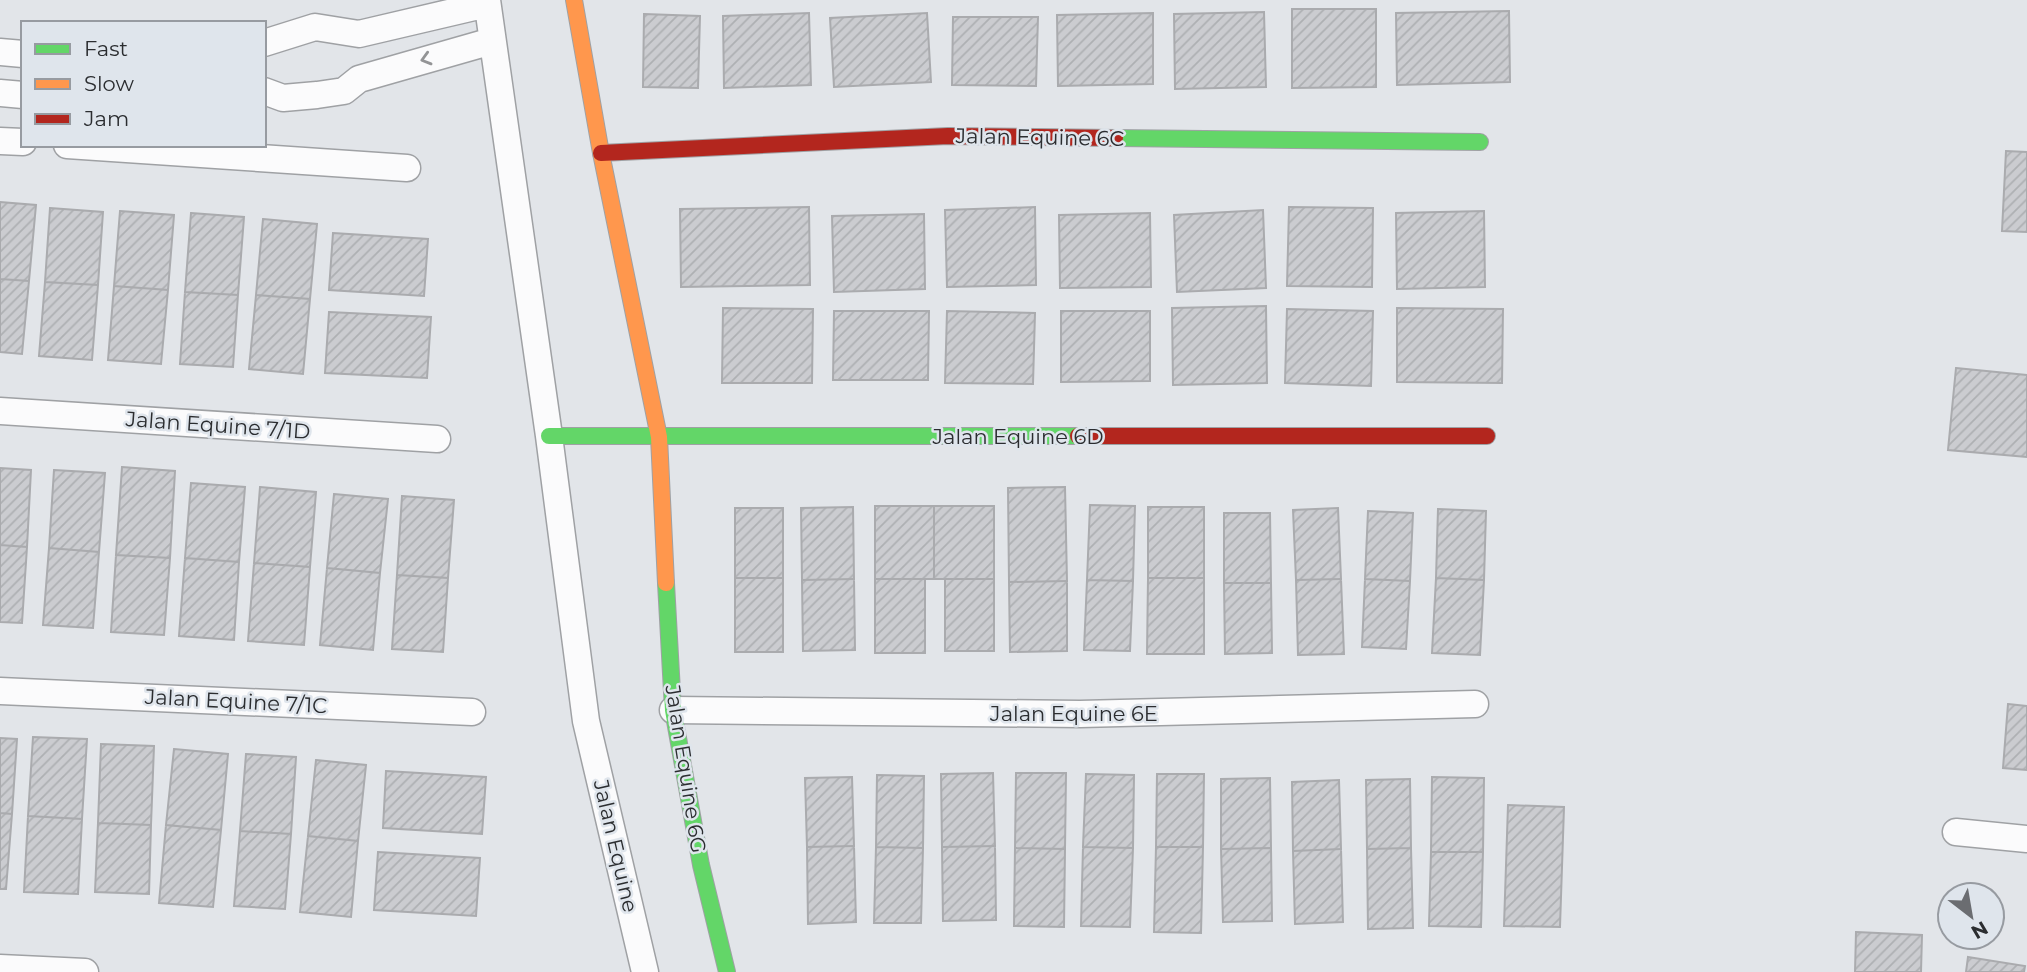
<svg xmlns="http://www.w3.org/2000/svg" width="2027" height="972" font-family="Montserrat,sans-serif">
  <style>
    .building { fill: url(#building-hatch); stroke: #aaabae; stroke-width: 2 }
    .lines { fill: none; stroke-linecap: round; stroke-linejoin: round }
    .street-casing { stroke: #9fa1a4; stroke-width: 29 }
    .fast-casing { stroke: #9fa1a4; stroke-width: 18 }
    .slow-casing { stroke: #9fa1a4; stroke-width: 18 }
    .jam-casing { stroke: #9fa1a4; stroke-width: 18 }
    .street { stroke: #fbfbfc; stroke-width: 26 }
    .fast { stroke: #63d668; stroke-width: 16 }
    .slow { stroke: #ff974d; stroke-width: 16 }
    .jam { stroke: #b3261e; stroke-width: 16 }
    .oneway { stroke: #939496 }
    .labels { text-anchor: middle; dominant-baseline: central; stroke-width: 5; stroke-linejoin: round; paint-order: stroke }
    .street-label { font-size: 21px; fill: #2b2d30; stroke: #dfe5ec }
  </style>
  <defs>
    <pattern id="building-hatch" width="6" height="6" patternUnits="userSpaceOnUse" patternTransform="scale(1.75)"><rect width="6" height="6" fill="#cbccd0"/><path d="M-1 1l2-2M0 6l6-6M5 7l2-2" fill="none" stroke="#aeb0b3"/></pattern>
  </defs>
  <rect width="100%" height="100%" fill="#e2e5e9"/>
  <path class="building" d="M 1292,9 L 1376,9 L 1376,87 L 1292,88 Z
    M 1509,11 L 1510,82 L 1397,85 L 1396,13 Z
    M 1264,12 L 1266,87 L 1175,89 L 1174,14 Z
    M 809,13 L 811,85 L 724,88 L 723,16 Z
    M 927,13 L 931,82 L 834,87 L 830,18 Z
    M 1153,13 L 1153,84 L 1058,86 L 1057,15 Z
    M 644,14 L 700,16 L 698,88 L 643,87 Z
    M 953,17 L 1038,17 L 1036,86 L 952,85 Z
    M 2006,151 L 2027,152 L 2027,232 L 2002,231 Z
    M 0,202 L 36,205 L 29,281 L 0,279 Z
    M 809,207 L 810,285 L 681,287 L 680,209 Z
    M 1035,207 L 1036,285 L 947,287 L 945,210 Z
    M 1289,207 L 1373,208 L 1372,287 L 1287,286 Z
    M 50,208 L 103,212 L 98,285 L 45,282 Z
    M 1263,210 L 1266,288 L 1177,292 L 1174,215 Z
    M 120,211 L 174,215 L 168,290 L 114,286 Z
    M 1484,211 L 1485,287 L 1397,289 L 1396,213 Z
    M 191,213 L 244,217 L 238,295 L 185,292 Z
    M 1150,213 L 1151,287 L 1060,288 L 1059,215 Z
    M 924,214 L 925,289 L 834,292 L 832,216 Z
    M 263,219 L 317,224 L 310,299 L 256,295 Z
    M 333,233 L 428,239 L 424,296 L 329,290 Z
    M 0,279 L 29,281 L 22,354 L 0,352 Z
    M 45,282 L 98,285 L 92,360 L 39,356 Z
    M 114,286 L 168,290 L 161,364 L 108,360 Z
    M 185,292 L 238,295 L 233,367 L 180,364 Z
    M 256,295 L 310,299 L 303,374 L 249,369 Z
    M 1266,306 L 1267,383 L 1173,385 L 1172,308 Z
    M 723,308 L 813,309 L 812,383 L 722,383 Z
    M 1397,308 L 1503,309 L 1502,383 L 1397,382 Z
    M 1287,309 L 1373,311 L 1371,386 L 1285,383 Z
    M 834,311 L 929,311 L 928,380 L 833,380 Z
    M 947,311 L 1035,313 L 1033,384 L 945,383 Z
    M 1061,311 L 1150,311 L 1150,381 L 1061,382 Z
    M 329,312 L 431,317 L 427,378 L 325,373 Z
    M 1956,368 L 2027,375 L 2027,457 L 1948,450 Z
    M 122,467 L 175,471 L 170,558 L 116,555 Z
    M 0,468 L 31,470 L 27,547 L 0,545 Z
    M 54,470 L 105,473 L 99,552 L 49,548 Z
    M 191,483 L 245,487 L 239,562 L 185,558 Z
    M 260,487 L 316,492 L 310,567 L 254,563 Z
    M 1065,487 L 1067,581 L 1009,582 L 1008,488 Z
    M 334,494 L 388,499 L 380,573 L 327,568 Z
    M 402,496 L 454,500 L 448,578 L 397,575 Z
    M 1090,505 L 1135,506 L 1133,581 L 1087,580 Z
    M 875,506 L 934,506 L 934,579 L 875,579 Z
    M 934,506 L 994,506 L 994,579 L 934,579 Z
    M 853,507 L 854,579 L 802,580 L 801,508 Z
    M 1148,507 L 1204,507 L 1204,578 L 1148,578 Z
    M 735,508 L 783,508 L 783,578 L 735,578 Z
    M 1338,508 L 1341,579 L 1296,580 L 1293,510 Z
    M 1438,509 L 1486,511 L 1484,580 L 1436,578 Z
    M 1368,511 L 1413,513 L 1410,581 L 1365,579 Z
    M 1224,513 L 1270,513 L 1271,583 L 1224,583 Z
    M 0,545 L 27,547 L 22,623 L 0,622 Z
    M 49,548 L 99,552 L 93,628 L 43,625 Z
    M 116,555 L 170,558 L 164,635 L 111,632 Z
    M 185,558 L 239,562 L 234,640 L 179,636 Z
    M 254,563 L 310,567 L 304,645 L 248,641 Z
    M 327,568 L 380,573 L 373,650 L 320,645 Z
    M 397,575 L 448,578 L 443,652 L 392,649 Z
    M 735,578 L 783,578 L 783,652 L 735,652 Z
    M 1148,578 L 1204,578 L 1204,654 L 1147,654 Z
    M 1436,578 L 1484,580 L 1480,655 L 1432,653 Z
    M 854,579 L 855,650 L 803,651 L 802,580 Z
    M 875,579 L 925,579 L 925,653 L 875,653 Z
    M 945,579 L 994,579 L 994,651 L 945,651 Z
    M 1341,579 L 1344,654 L 1298,655 L 1296,580 Z
    M 1365,579 L 1410,581 L 1406,649 L 1362,647 Z
    M 1087,580 L 1133,581 L 1130,651 L 1084,650 Z
    M 1067,581 L 1067,651 L 1010,652 L 1009,582 Z
    M 1224,583 L 1271,583 L 1272,653 L 1225,654 Z
    M 2008,704 L 2027,706 L 2027,770 L 2003,768 Z
    M 33,737 L 87,739 L 82,819 L 28,816 Z
    M 0,738 L 17,739 L 12,814 L 0,813 Z
    M 101,744 L 154,746 L 151,825 L 98,823 Z
    M 174,749 L 228,754 L 221,830 L 166,825 Z
    M 246,754 L 296,757 L 291,834 L 240,831 Z
    M 316,760 L 366,765 L 358,841 L 308,836 Z
    M 386,771 L 486,777 L 482,834 L 383,828 Z
    M 993,773 L 995,846 L 942,847 L 941,774 Z
    M 1016,773 L 1066,773 L 1065,849 L 1015,848 Z
    M 1086,774 L 1134,775 L 1133,848 L 1083,847 Z
    M 1157,774 L 1204,774 L 1203,847 L 1156,847 Z
    M 877,775 L 924,776 L 923,848 L 876,847 Z
    M 852,777 L 854,846 L 807,847 L 805,778 Z
    M 1432,777 L 1484,778 L 1483,852 L 1431,852 Z
    M 1270,778 L 1271,848 L 1221,849 L 1221,779 Z
    M 1410,779 L 1411,848 L 1367,849 L 1366,780 Z
    M 1339,780 L 1341,849 L 1293,851 L 1292,782 Z
    M 1508,805 L 1564,807 L 1560,927 L 1504,926 Z
    M 0,813 L 12,814 L 6,889 L 0,889 Z
    M 28,816 L 82,819 L 78,894 L 24,892 Z
    M 98,823 L 151,825 L 149,894 L 95,892 Z
    M 166,825 L 221,830 L 213,907 L 159,903 Z
    M 240,831 L 291,834 L 285,909 L 234,906 Z
    M 308,836 L 358,841 L 351,917 L 300,912 Z
    M 854,846 L 856,922 L 808,924 L 807,847 Z
    M 995,846 L 996,920 L 943,921 L 942,847 Z
    M 876,847 L 923,848 L 921,923 L 874,923 Z
    M 1083,847 L 1133,848 L 1130,927 L 1081,926 Z
    M 1156,847 L 1203,847 L 1201,933 L 1154,932 Z
    M 1015,848 L 1065,849 L 1064,927 L 1014,926 Z
    M 1271,848 L 1272,921 L 1223,922 L 1221,849 Z
    M 1411,848 L 1413,928 L 1368,929 L 1367,849 Z
    M 1341,849 L 1343,922 L 1295,924 L 1293,851 Z
    M 378,852 L 480,858 L 476,916 L 374,910 Z
    M 1431,852 L 1483,852 L 1481,927 L 1429,926 Z
    M 1856,932 L 1922,935 L 1921,972 L 1855,972 Z
    M 1968,957 L 2025,966 L 2024,972 L 1966,972 Z"/>
  <g class="lines">
    <g class="street-casing">
      <path id="street" d="M 487,0 L 549,436 L 586,721 L 645,972
        M 264,43 L 315,27 L 359,34 L 487,4
        M 0,52 L 23,54
        M 264,91 L 283,98 L 317,95 L 344,91 L 359,79 L 492,41
        M 0,93 L 23,95
        M 0,141 L 23,142
        M 67,145 L 407,168
        M 0,411 L 437,439
        M 0,691 L 472,712
        M 673,710 L 1080,714 L 1475,704
        M 1956,832 L 2027,839
        M 0,968 L 85,972"/>
    </g>
    <g class="fast-casing">
      <path id="fast" d="M 1115,138 L 1480,142
        M 549,436 L 1078,436
        M 666,583 L 673,710 L 701,865 L 727,972"/>
    </g>
    <g class="slow-casing">
      <path id="slow" d="M 574,0 L 601,153 L 659,437 L 666,583"/>
    </g>
    <g class="jam-casing">
      <path id="jam" d="M 601,153 L 948,136 L 1115,138
        M 1078,436 L 1487,436"/>
    </g>
    <use href="#street" class="street"/>
    <use href="#fast" class="fast"/>
    <use href="#slow" class="slow"/>
    <use href="#jam" class="jam"/>
  </g>
  <defs><path id="oneway-chevron" d="M-2-3.5L2.5 0L-2 3.5" fill="none" stroke-width="1.6" stroke-linecap="round" stroke-linejoin="round" transform="scale(1.75)"/></defs>
  <use class="oneway" href="#oneway-chevron" transform="translate(426 59) rotate(164)"/>
  <g class="labels">
    <g class="street-label">
      <text transform="translate(1040 137) rotate(1)">Jalan Equine 6C</text>
      <text transform="translate(218 425) rotate(4)">Jalan Equine 7/1D</text>
      <text x="1018" y="436">Jalan Equine 6D</text>
      <text transform="translate(236 701) rotate(3)">Jalan Equine 7/1C</text>
      <text x="1074" y="713">Jalan Equine 6E</text>
      <text transform="translate(686 769) rotate(81)">Jalan Equine 6G</text>
      <text transform="translate(616 846) rotate(77)">Jalan Equine</text>
    </g>
  </g>
  <rect x="21" y="21" width="245" height="126" fill="#dfe5ec" stroke="#979ba1" stroke-width="2"/>
  <rect x="35" y="44" width="35" height="10" fill="#63d668" stroke="#979ba1" stroke-width="2"/>
  <text x="84" y="56" font-size="21" fill="#2b2d30">Fast</text>
  <rect x="35" y="79" width="35" height="10" fill="#ff974d" stroke="#979ba1" stroke-width="2"/>
  <text x="84" y="91" font-size="21" fill="#2b2d30">Slow</text>
  <rect x="35" y="114" width="35" height="10" fill="#b3261e" stroke="#979ba1" stroke-width="2"/>
  <text x="84" y="126" font-size="21" fill="#2b2d30">Jam</text>
  <g transform="translate(1971 916) rotate(149)"><circle r="33" fill="#dfe5ec" stroke="#979ba1" stroke-width="2"/>
  <path d="M0-5L12 26L0 18L-12 26Z" fill="#6b6d71"/>
  <text y="-10" font-size="19" font-weight="bold" text-anchor="middle" fill="#2b2d30">N</text>
  </g>
</svg>
